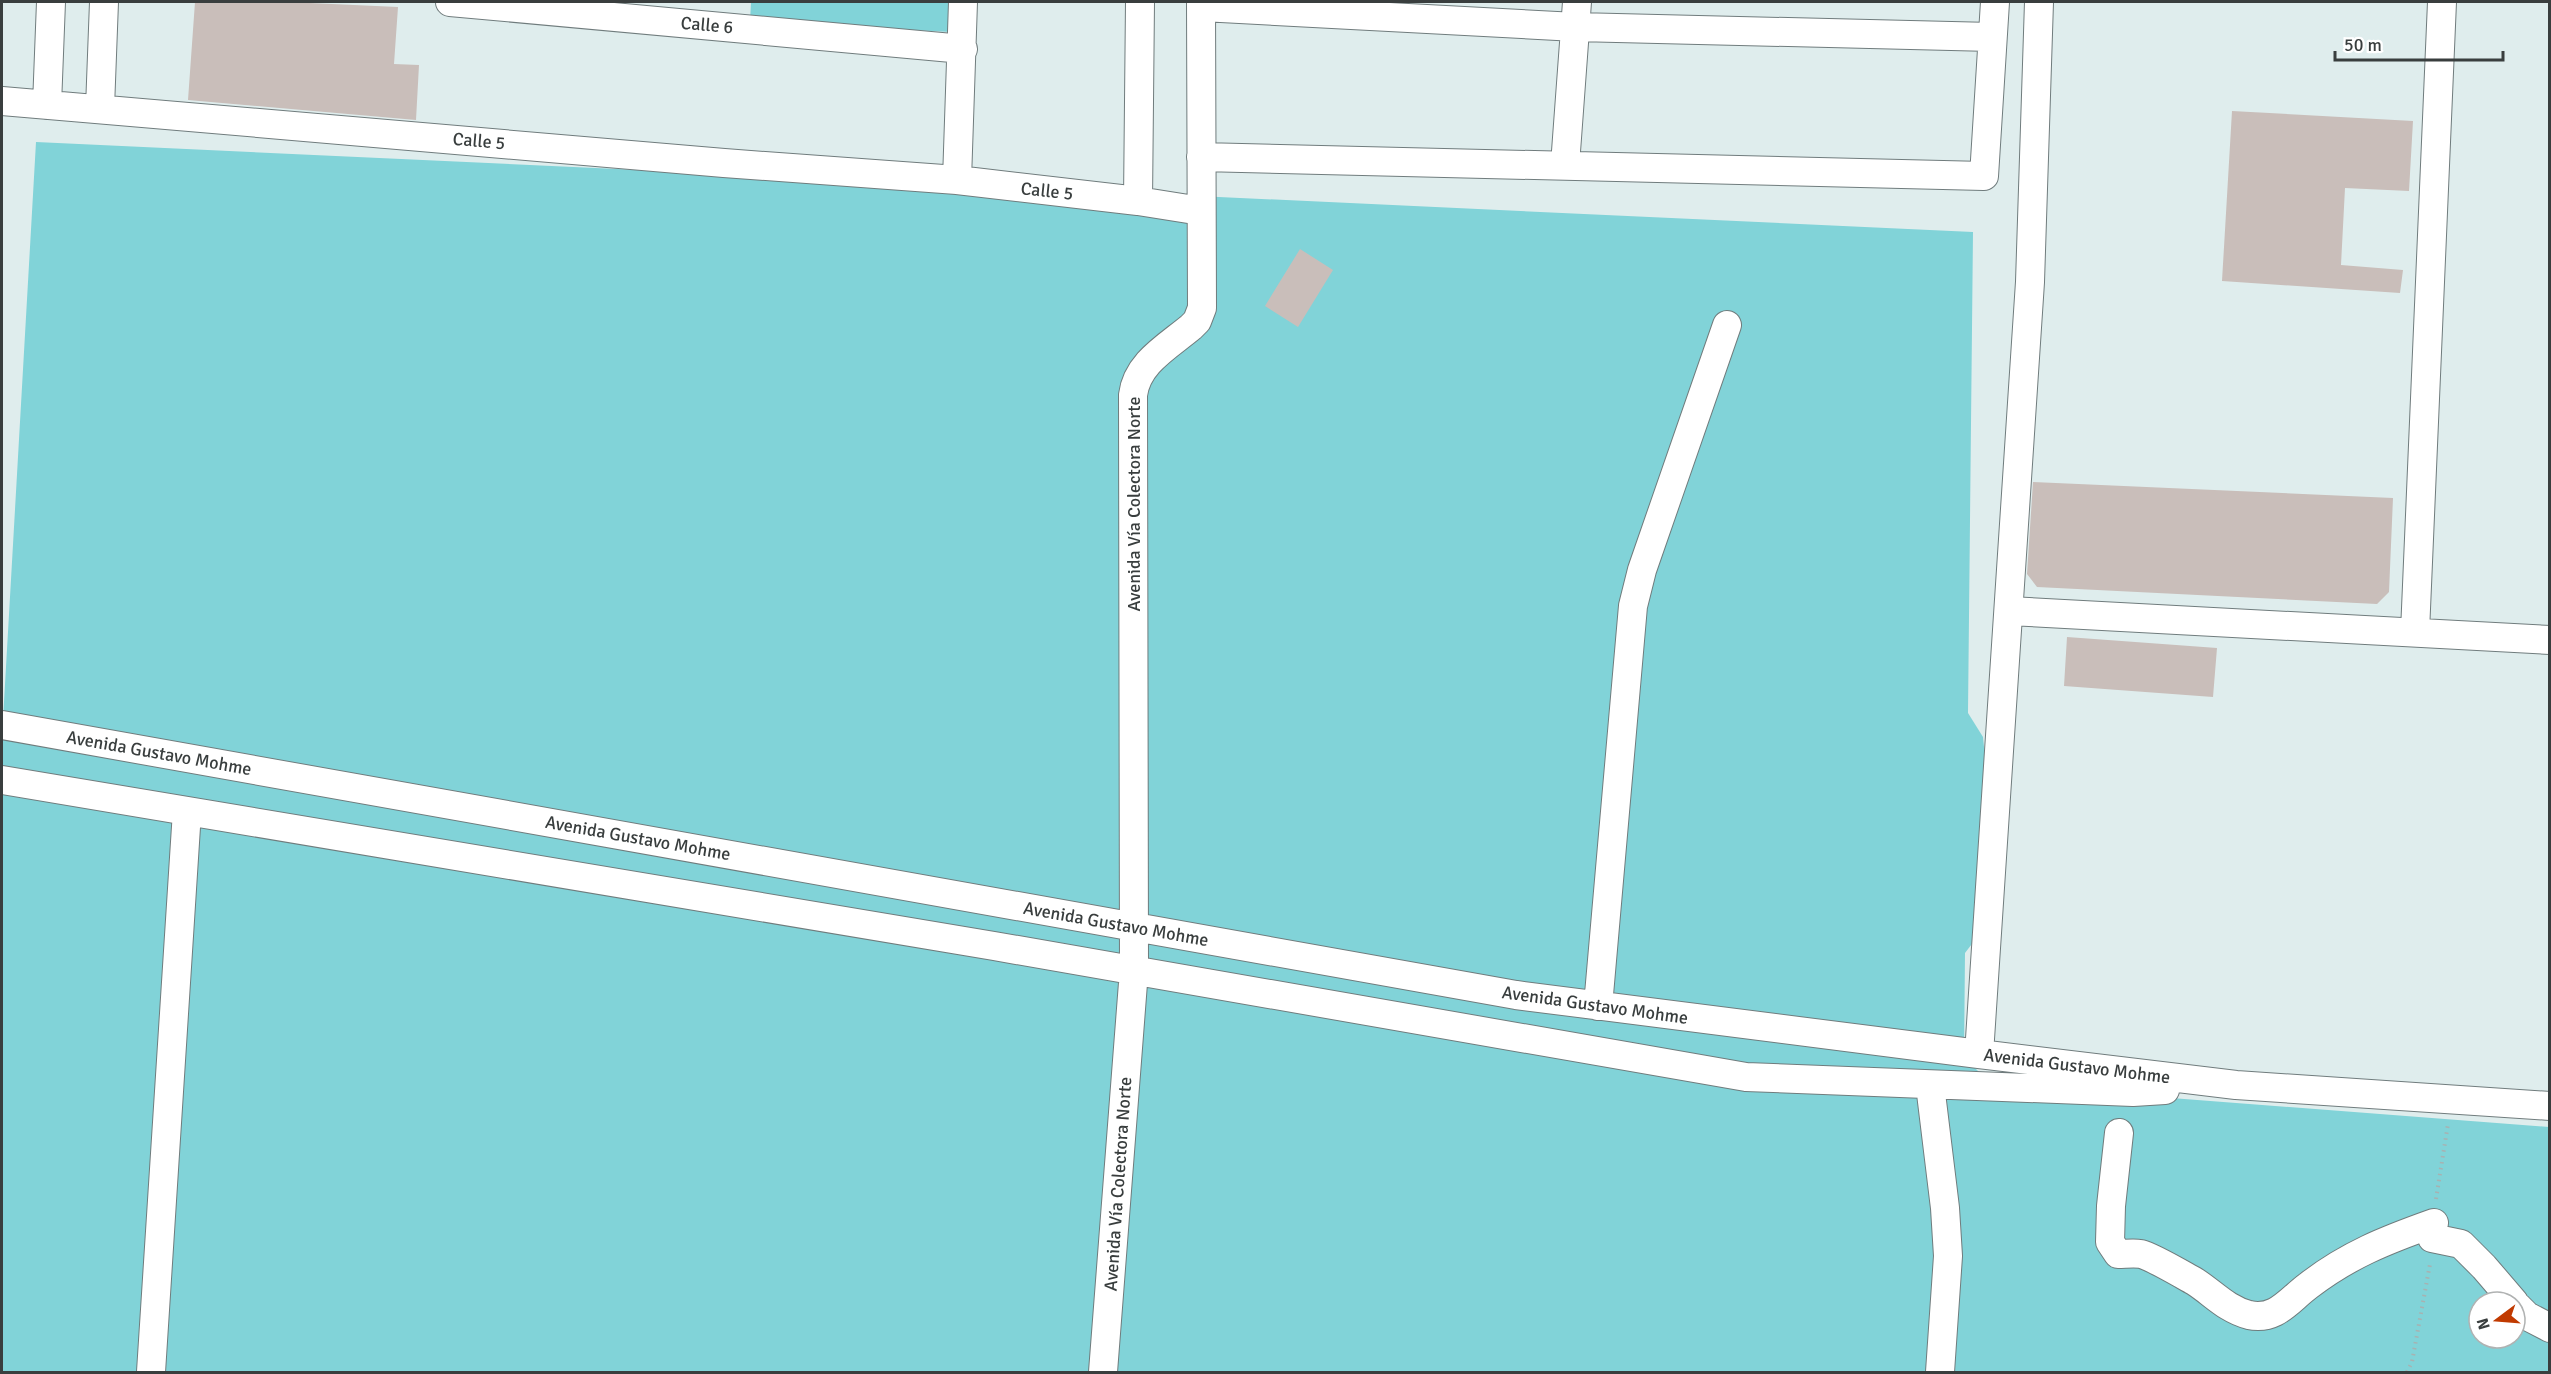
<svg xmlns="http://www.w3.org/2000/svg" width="2551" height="1374" font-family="Signika,sans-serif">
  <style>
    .green { fill: #81d3d8; fill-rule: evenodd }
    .building { fill: #c9beba }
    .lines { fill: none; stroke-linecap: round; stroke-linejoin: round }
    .minor-casing { stroke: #707c7d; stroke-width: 30 }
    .path { stroke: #a7b2b2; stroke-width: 4; stroke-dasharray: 1.5 4.5; stroke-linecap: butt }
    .minor { stroke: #fff; stroke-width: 28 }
    .labels { text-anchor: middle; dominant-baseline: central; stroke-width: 6; stroke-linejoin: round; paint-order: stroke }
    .street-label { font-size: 18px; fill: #393e3e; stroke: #fff }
  </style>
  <rect width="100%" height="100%" fill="#dfeded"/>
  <path class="green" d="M 751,2 L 952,2 L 951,32 L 750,22 Z
    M 36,142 L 1973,232 L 1968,713 L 1983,737 L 1990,805 L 1981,932 L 1965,953 L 1964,1057 L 1991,1084 L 2549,1127 L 2549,1372 L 2,1372 L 2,737 ZM 2479,1302 L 2515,1302 L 2515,1338 L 2479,1338 Z"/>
  <path class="building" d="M 195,2 L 288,2 L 398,7 L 394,64 L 419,65 L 416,120 L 188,100 Z
    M 2232,111 L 2413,121 L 2409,191 L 2345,188 L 2341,265 L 2403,270 L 2400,293 L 2222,281 Z
    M 1300,249 L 1333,270 L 1298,327 L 1265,306 Z
    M 2033,482 L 2393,498 L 2389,592 L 2377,604 L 2037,587 L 2027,574 Z
    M 2067,637 L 2217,648 L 2213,697 L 2064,686 Z"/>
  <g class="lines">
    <g class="minor-casing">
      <path id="minor" d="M 450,2 L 963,49
        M 1202,7 L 1576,27 L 1992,37
        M 2,101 L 724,163 L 957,180 L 1138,201 L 1201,211
        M 47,105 L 51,2
        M 100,108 L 104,2
        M 1201,157 L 1984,176 L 1995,2
        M 1565,165 L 1577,2
        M 957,180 L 963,2
        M 1138,201 L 1140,2
        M 2009,611 L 2550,640
        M 2415,632 L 2442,2
        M 2,725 L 1516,995 L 1979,1054 L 2236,1085 L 2550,1106
        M 2,780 L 994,946 L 1746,1077 L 2133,1092 L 2165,1090
        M 1598,1006 L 1633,606 L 1642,570 L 1727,325
        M 1979,1054 L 2030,282 L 2039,2
        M 1930,1085 L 1945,1208 L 1948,1256 L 1940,1372
        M 2119,1133 L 2111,1206 L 2110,1242 L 2118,1254 C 2125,1254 2134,1253 2141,1254 C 2153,1257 2183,1275 2194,1281 C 2213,1293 2226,1309 2249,1315 C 2276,1321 2289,1300 2308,1286 C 2348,1255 2386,1240 2434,1223
        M 2432,1238 L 2461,1244 L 2484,1267 L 2514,1302
        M 2515,1304 L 2527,1316 L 2550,1328
        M 151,1372 L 187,811
        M 1103,1372 L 1134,970 L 1133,395 C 1137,363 1167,347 1191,327 L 1197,321 L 1202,308 L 1201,2"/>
    </g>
    <path class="path" d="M 2436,1199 L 2448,1124
      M 2407,1372 L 2412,1362 L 2430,1264"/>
    <use href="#minor" class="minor"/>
  </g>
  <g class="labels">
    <g class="street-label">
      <text transform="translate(707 25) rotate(5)">Calle 6</text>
      <text transform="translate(479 141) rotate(5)">Calle 5</text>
      <text transform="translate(1047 191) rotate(6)">Calle 5</text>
      <text transform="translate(1134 504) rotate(-90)">Avenida Vía Colectora Norte</text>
      <text transform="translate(159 753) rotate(10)">Avenida Gustavo Mohme</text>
      <text transform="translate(638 838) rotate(10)">Avenida Gustavo Mohme</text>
      <text transform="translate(1116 924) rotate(10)">Avenida Gustavo Mohme</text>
      <text transform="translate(1595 1005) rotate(8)">Avenida Gustavo Mohme</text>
      <text transform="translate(2077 1066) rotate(7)">Avenida Gustavo Mohme</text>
      <text transform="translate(1118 1184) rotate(-86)">Avenida Vía Colectora Norte</text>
    </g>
  </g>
  <rect width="2551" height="1374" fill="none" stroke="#393e3e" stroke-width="6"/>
  <g transform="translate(2497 1320) rotate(254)"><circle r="28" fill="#ffffff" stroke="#b0b2b2" stroke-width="1.5"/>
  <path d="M0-4.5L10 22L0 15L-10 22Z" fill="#c13a00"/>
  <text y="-9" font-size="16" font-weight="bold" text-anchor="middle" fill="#393e3e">N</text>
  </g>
  <path d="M2335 51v9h168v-9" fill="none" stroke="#393e3e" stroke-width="3"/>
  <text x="2344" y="51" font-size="18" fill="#393e3e" stroke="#ffffff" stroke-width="4.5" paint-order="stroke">50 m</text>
</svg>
